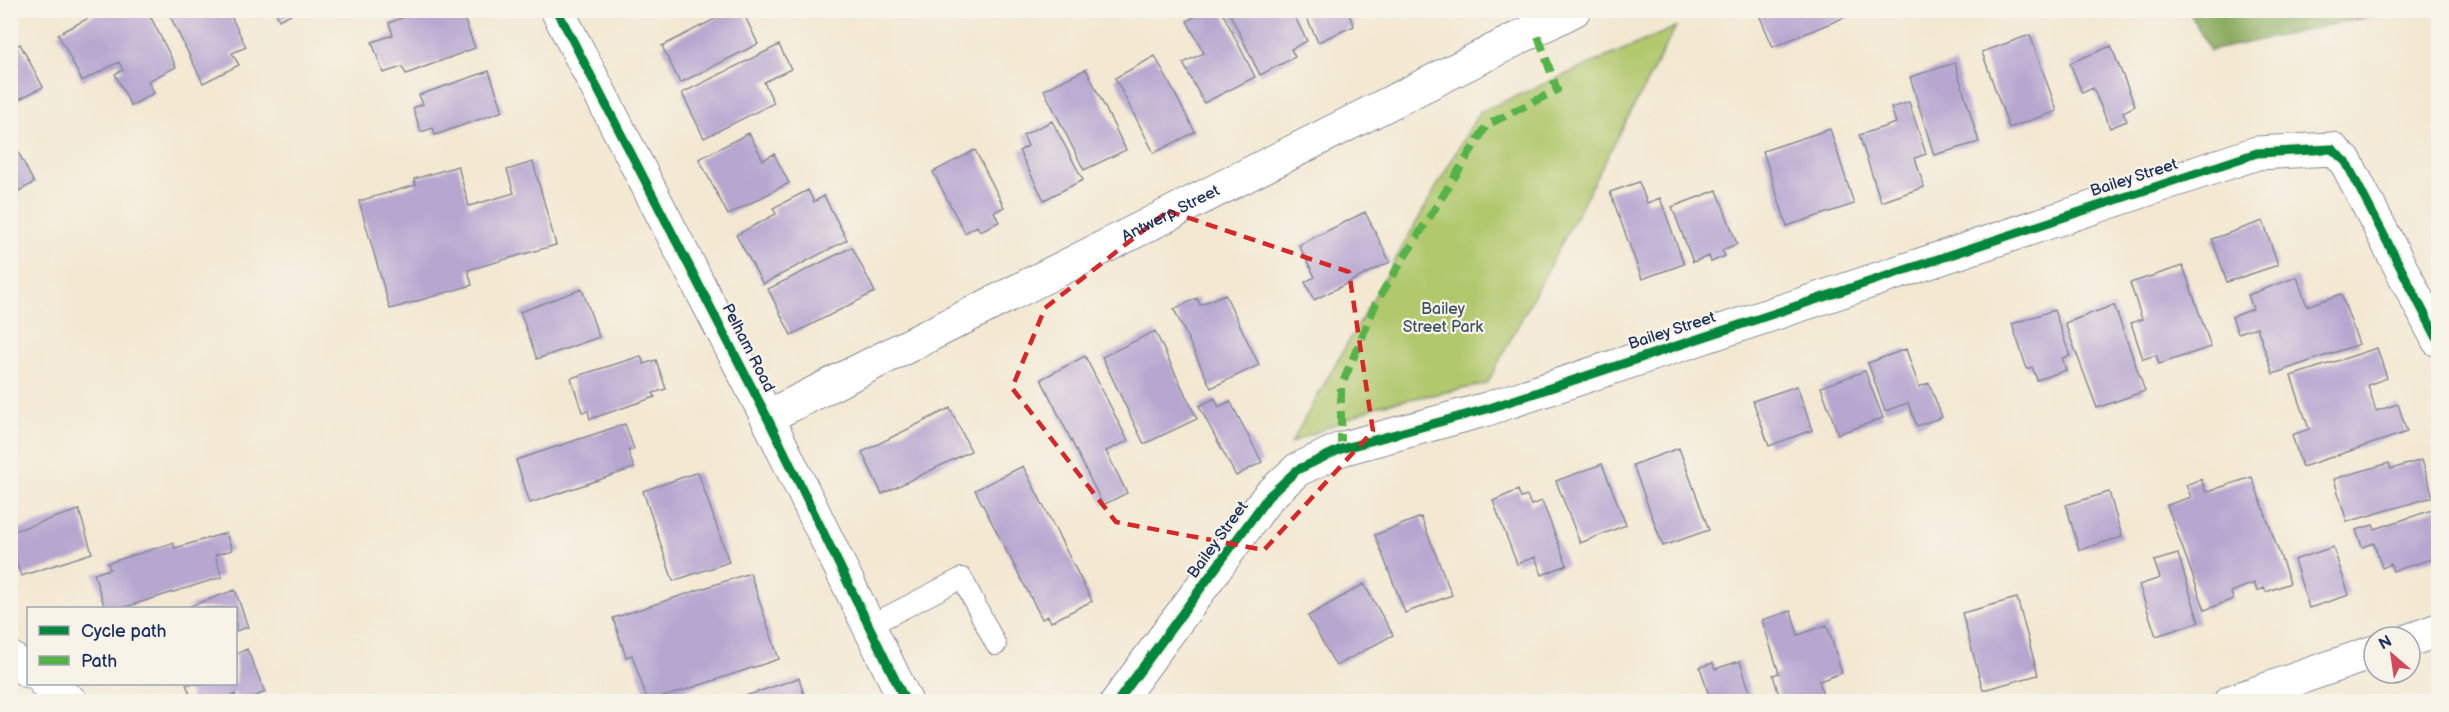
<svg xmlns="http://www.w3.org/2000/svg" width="2449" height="712" font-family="'Balsamiq Sans',sans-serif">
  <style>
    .green { fill: #b1c86d; stroke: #667c66; stroke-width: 1.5 }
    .forest { fill: #8cac60; stroke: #546e5f; stroke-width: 1.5 }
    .building { fill: #b6a6d0 }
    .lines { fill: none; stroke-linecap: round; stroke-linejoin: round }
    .service-casing { stroke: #878c98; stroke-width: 22 }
    .minor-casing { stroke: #878c98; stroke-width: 35 }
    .secondary-casing { stroke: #878c98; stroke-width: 35 }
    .service { stroke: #fff; stroke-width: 20 }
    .minor { stroke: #fff; stroke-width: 33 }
    .secondary { stroke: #fff; stroke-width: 33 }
    .quiet { stroke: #55b248; stroke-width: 8; stroke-dasharray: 15 8; stroke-linecap: butt }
    .cycleway-casing { stroke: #f7f3e8; stroke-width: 13 }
    .cycleway { stroke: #00873e; stroke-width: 9 }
    .marked { fill: none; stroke: #d62828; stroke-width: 4.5; stroke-dasharray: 12 8; stroke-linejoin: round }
    .labels { text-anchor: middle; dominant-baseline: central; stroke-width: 4.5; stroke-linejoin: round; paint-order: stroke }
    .street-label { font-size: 16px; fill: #1b2f5e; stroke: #f7f3e8 }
    .park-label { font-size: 16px; fill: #405562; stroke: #f7f3e8 }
  </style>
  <rect width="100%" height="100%" fill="#f7f3e8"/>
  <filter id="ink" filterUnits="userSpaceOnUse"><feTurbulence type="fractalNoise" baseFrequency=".0167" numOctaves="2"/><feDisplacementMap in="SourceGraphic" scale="12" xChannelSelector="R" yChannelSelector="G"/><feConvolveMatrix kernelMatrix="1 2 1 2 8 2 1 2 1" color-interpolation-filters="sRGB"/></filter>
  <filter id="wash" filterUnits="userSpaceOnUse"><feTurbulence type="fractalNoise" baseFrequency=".008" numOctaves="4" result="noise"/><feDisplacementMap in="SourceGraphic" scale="24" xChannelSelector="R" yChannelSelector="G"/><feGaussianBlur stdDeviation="1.35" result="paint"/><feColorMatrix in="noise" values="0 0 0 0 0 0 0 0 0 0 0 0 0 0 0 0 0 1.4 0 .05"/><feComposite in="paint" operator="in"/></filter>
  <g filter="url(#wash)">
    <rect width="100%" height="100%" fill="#f3e8d2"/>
    <path class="green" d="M 1676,27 L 1487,384 L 1380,405 L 1291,443 L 1479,112 Z"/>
    <path class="forest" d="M 2189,11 L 2396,11 L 2210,51 Z"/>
    <g id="blocks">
      <path class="building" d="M 104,10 L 147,10 L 176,67 L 148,81 L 154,93 L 131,106 L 115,74 L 123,70 L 119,62 L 82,81 L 58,34 Z
        M 167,10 L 228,10 L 246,47 L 232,53 L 239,65 L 203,83 Z
        M 275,10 L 294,10 L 295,12 L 279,20 Z
        M 422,10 L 461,10 L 475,48 L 406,74 L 402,67 L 383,73 L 372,42 L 393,35 L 389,23 Z
        M 732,10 L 742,10 L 758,44 L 680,83 L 662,46 Z
        M 1206,10 L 1221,10 L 1255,77 L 1204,103 L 1183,63 L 1204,53 L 1187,21 Z
        M 1228,10 L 1291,10 L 1307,41 L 1291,49 L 1295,57 L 1260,75 Z
        M 1303,10 L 1347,10 L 1354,26 L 1318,42 Z
        M 1757,10 L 1848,10 L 1850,15 L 1773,47 Z
        M 2030,35 L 2057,111 L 2009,128 L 1982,52 Z
        M 10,42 L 13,47 L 20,44 L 43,87 L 10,104 Z
        M 779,45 L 791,69 L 764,82 L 774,103 L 704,138 L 682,93 Z
        M 2111,46 L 2135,106 L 2123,112 L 2127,121 L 2110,128 L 2093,88 L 2082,93 L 2070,63 Z
        M 1155,56 L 1195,132 L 1154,153 L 1115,78 Z
        M 1955,63 L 1979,142 L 1934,155 L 1910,77 Z
        M 1086,69 L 1126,150 L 1084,170 L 1044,90 Z
        M 489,71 L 503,111 L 435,135 L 433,128 L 421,132 L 413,108 L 423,104 L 419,95 Z
        M 1909,102 L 1926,154 L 1915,158 L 1924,187 L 1881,202 L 1859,135 L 1896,123 L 1891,108 Z
        M 1052,121 L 1083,180 L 1044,200 L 1019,151 L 1028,146 L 1023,135 Z
        M 1830,129 L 1854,204 L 1787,226 L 1763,151 Z
        M 749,133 L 763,160 L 774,154 L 789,183 L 728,215 L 699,159 Z
        M 10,136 L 34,183 L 11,195 L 10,193 Z
        M 975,150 L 1004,207 L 994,212 L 999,222 L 980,231 L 977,226 L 965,233 L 933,172 Z
        M 533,162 L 556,245 L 468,270 L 472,285 L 390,309 L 359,201 L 416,185 L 414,179 L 458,166 L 469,206 L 514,193 L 507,170 Z
        M 1639,182 L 1647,203 L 1660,198 L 1684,264 L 1642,279 L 1610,192 Z
        M 808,190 L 814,202 L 824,196 L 847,240 L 763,284 L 736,235 L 776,214 L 773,208 Z
        M 1717,190 L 1737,244 L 1722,250 L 1725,256 L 1711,262 L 1709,256 L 1693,262 L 1672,207 Z
        M 1365,212 L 1390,262 L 1314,300 L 1305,282 L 1315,277 L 1299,245 Z
        M 2263,221 L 2278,265 L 2227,282 L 2212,239 Z
        M 852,247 L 875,292 L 791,335 L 768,289 Z
        M 2183,266 L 2211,347 L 2159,364 L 2156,355 L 2143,359 L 2131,323 L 2142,319 L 2130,283 Z
        M 2297,277 L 2307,306 L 2341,294 L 2359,344 L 2273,374 L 2257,327 L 2238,333 L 2232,317 L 2253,309 L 2248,295 Z
        M 582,289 L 599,337 L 537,359 L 520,312 Z
        M 1225,294 L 1259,365 L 1211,388 L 1174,309 L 1197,298 L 1200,305 Z
        M 2114,305 L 2145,391 L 2097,408 L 2065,323 Z
        M 2054,310 L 2070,356 L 2062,358 L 2066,370 L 2037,380 L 2032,367 L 2027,369 L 2012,324 Z
        M 1155,331 L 1197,419 L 1144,444 L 1102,357 Z
        M 2377,348 L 2387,378 L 2368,385 L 2376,411 L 2398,404 L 2407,432 L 2302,467 L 2292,435 L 2309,429 L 2291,376 Z
        M 1906,349 L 1919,387 L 1929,383 L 1942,417 L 1917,426 L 1908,403 L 1885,411 L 1868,363 Z
        M 641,356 L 644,364 L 656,360 L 666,389 L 653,393 L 655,397 L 590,419 L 588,411 L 582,412 L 571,378 Z
        M 1085,356 L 1128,441 L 1106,451 L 1127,493 L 1103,505 L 1041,379 Z
        M 1865,371 L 1883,418 L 1838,434 L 1821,387 Z
        M 1797,386 L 1812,430 L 1769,446 L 1753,401 Z
        M 1215,398 L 1219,407 L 1230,401 L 1262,462 L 1236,476 L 1199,406 Z
        M 950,408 L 971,451 L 882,494 L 862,452 Z
        M 625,424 L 634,449 L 628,451 L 634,468 L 530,503 L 516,460 Z
        M 1679,448 L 1709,530 L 1663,546 L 1633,465 Z
        M 2422,460 L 2433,497 L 2347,522 L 2334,479 L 2389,463 L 2391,469 Z
        M 1602,464 L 1626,525 L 1580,543 L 1556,481 Z
        M 1023,466 L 1092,601 L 1051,622 L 1048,616 L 1042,619 L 975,490 Z
        M 698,472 L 729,562 L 673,581 L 643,491 Z
        M 2252,477 L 2290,583 L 2266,592 L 2264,588 L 2257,591 L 2254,583 L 2231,592 L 2233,599 L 2205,610 L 2167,505 L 2191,497 L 2186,485 L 2201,479 L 2206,492 Z
        M 1518,490 L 1521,498 L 1527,496 L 1531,505 L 1542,501 L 1567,565 L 1542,575 L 1535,557 L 1517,564 L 1493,501 Z
        M 2109,492 L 2122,537 L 2079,550 L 2066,505 Z
        M 2438,508 L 2438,557 L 2393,571 L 2391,564 L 2382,568 L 2374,543 L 2362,547 L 2356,530 L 2373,525 L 2375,529 Z
        M 79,510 L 92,553 L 21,576 L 10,542 L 10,532 Z
        M 1421,517 L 1452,595 L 1405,613 L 1375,535 Z
        M 226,533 L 232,550 L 215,555 L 222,577 L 122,608 L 105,608 L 94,574 L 110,569 L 108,563 L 173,543 L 175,548 Z
        M 2333,547 L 2349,595 L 2309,608 L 2294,560 Z
        M 2178,554 L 2199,622 L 2156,636 L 2139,585 L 2160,578 L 2154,561 Z
        M 750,573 L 779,659 L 648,702 L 632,655 L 626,657 L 613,618 Z
        M 1364,584 L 1393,635 L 1336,666 L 1308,616 Z
        M 235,590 L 248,627 L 236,631 L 236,608 L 185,608 Z
        M 2017,598 L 2038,675 L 1983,690 L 1962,613 Z
        M 1791,611 L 1798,635 L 1827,625 L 1842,673 L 1819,681 L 1825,702 L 1781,702 L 1773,675 L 1779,673 L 1762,620 Z
        M 247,649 L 265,692 L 243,702 L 238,702 L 235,694 L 217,702 L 193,702 L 186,684 L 236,684 L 236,654 Z
        M 1740,661 L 1753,702 L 1711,702 L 1700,667 L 1713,663 L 1715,669 Z
        M 799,678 L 806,702 L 736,702 L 736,699 Z"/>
    </g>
  </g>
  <g filter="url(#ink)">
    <use href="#blocks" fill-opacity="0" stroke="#878c98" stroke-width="1.5"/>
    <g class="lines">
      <g class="service-casing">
        <path id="service" d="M 869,626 L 962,578 L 996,645"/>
      </g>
      <g class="minor-casing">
        <g id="minor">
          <path id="s1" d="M 767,417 L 1574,10"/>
          <path d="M 2410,640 L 2438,630"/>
          <path d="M 10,658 L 28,671"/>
          <path d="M 46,684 L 71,702"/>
          <path d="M 1117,702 L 1268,497 L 1297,470 L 1341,449 L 1487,409 L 2257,153 L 2332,149 L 2346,162 L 2438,340"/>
          <path d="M 2230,702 L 2374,652"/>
        </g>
      </g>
      <g class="secondary-casing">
        <path id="secondary" d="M 557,10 L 767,417 L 906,702"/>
      </g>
      <use href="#service" class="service"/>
      <use href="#minor" class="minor"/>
      <use href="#secondary" class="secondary"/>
      <path class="quiet" d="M 1341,449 L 1341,387 L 1377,301 L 1487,125 L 1557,90 L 1536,30"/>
      <g class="cycleway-casing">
        <path id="cycleway" d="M 557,10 L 767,417 L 906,702
          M 1117,702 L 1268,497 L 1297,470 L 1341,449 L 1487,409 L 2257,153 L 2332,149 L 2346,162 L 2438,340"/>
      </g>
      <use href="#cycleway" class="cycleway"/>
    </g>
  </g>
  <path class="marked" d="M 1168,211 L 1349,272 L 1373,431 L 1264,550 L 1116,522 L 1012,388 L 1045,308 Z"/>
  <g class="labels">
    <g class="street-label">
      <text transform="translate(2134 178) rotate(-18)">Bailey Street</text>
      <text stroke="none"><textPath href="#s1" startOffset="452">Antwerp Street</textPath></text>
      <text transform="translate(1672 331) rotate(-18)">Bailey Street</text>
      <text transform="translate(748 348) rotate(63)">Pelham Road</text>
      <text transform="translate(1218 540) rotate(-54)">Bailey Street</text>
    </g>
    <g class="park-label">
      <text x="1443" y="309">Bailey<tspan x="1443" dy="18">Street Park</tspan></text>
    </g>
  </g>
  <rect width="2449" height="712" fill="none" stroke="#f7f3e8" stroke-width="36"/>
  <rect x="27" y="607" width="210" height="78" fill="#f7f3e8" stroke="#9fa5b1" stroke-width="1.5"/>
  <rect x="39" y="626" width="30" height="9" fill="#00873e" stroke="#9fa5b1" stroke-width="1.5"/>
  <text x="81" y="637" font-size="18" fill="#1b2f5e">Cycle path</text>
  <rect x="39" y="656" width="30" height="9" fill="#55b248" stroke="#9fa5b1" stroke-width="1.5"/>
  <text x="81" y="667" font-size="18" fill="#1b2f5e">Path</text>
  <g transform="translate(2392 655) rotate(331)"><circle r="28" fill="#f7f3e8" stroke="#9fa5b1" stroke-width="1.5"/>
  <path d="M0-4.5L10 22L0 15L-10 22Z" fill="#d1495b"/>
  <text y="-9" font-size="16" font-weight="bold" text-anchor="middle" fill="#1b2f5e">N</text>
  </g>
</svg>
